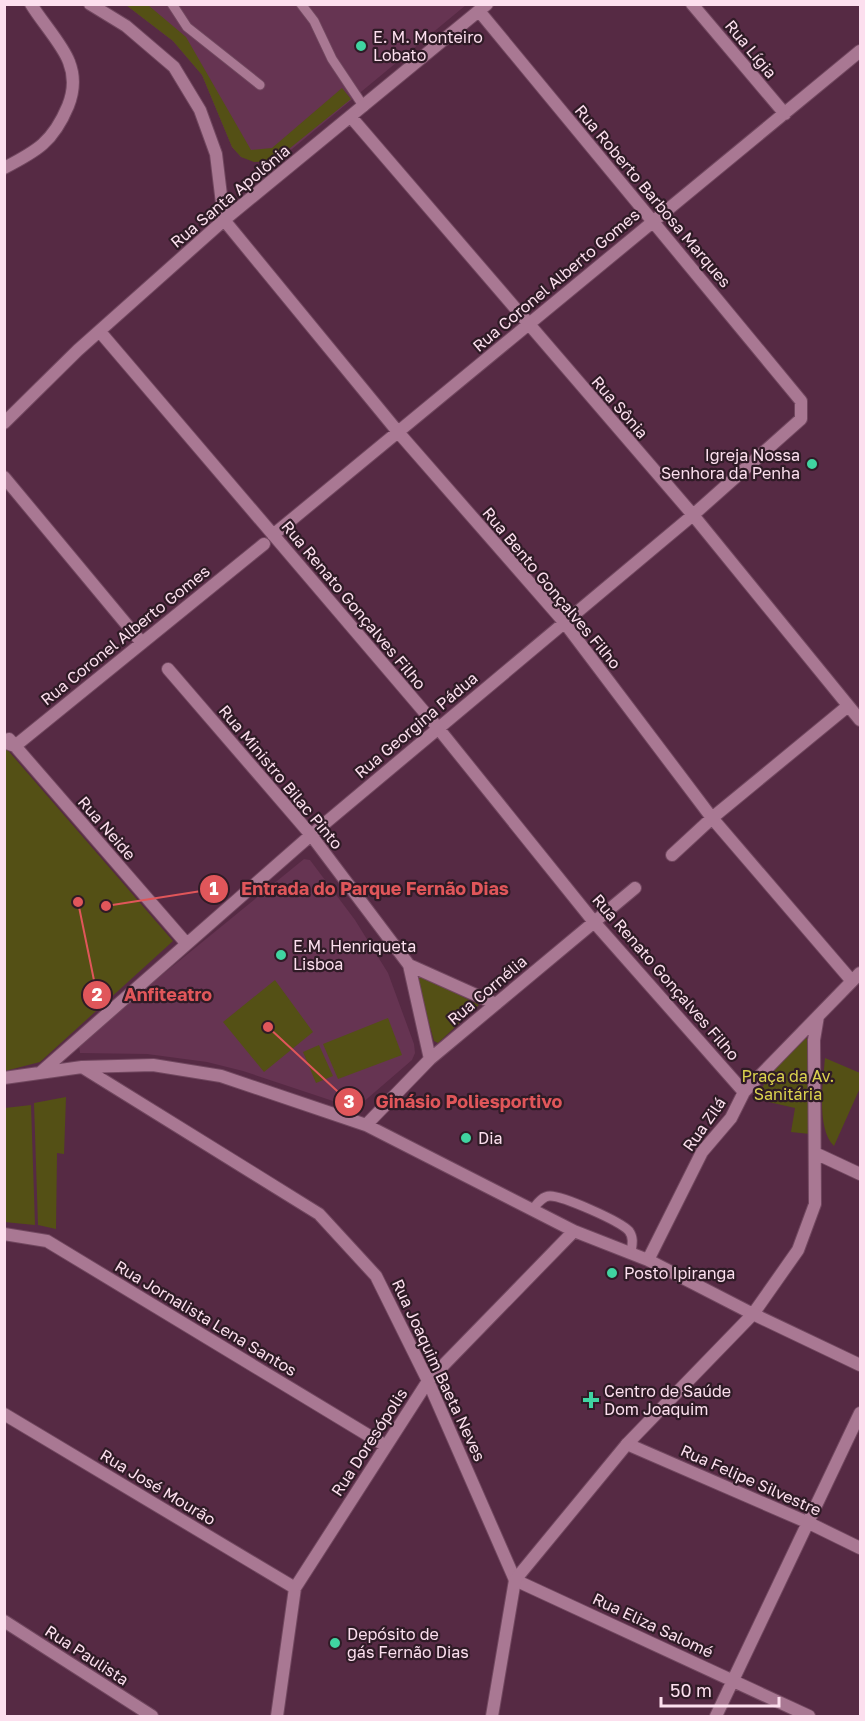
<svg xmlns="http://www.w3.org/2000/svg" width="865" height="1721" font-family="'Golos Text',sans-serif">
  <style>
    .built { fill: #663452 }
    .green { fill: #545015 }
    .lines { fill: none; stroke-linecap: round; stroke-linejoin: round }
    .service-casing { stroke: #71475f; stroke-width: 11 }
    .minor-casing { stroke: #71475f; stroke-width: 14 }
    .tertiary-casing { stroke: #71475f; stroke-width: 14 }
    .service { stroke: #a97893; stroke-width: 9 }
    .minor { stroke: #a97893; stroke-width: 12 }
    .tertiary { stroke: #a97893; stroke-width: 12 }
    .poi-dot { fill: #40d4a1; stroke: #2f1b26; stroke-width: 2 }
    .labels { text-anchor: middle; dominant-baseline: central; stroke-width: 4.5; stroke-linejoin: round; paint-order: stroke }
    .poi-label { font-size: 16px; fill: #fcdfee; stroke: #2f1b26; text-anchor: start }
    .street-label { font-size: 16px; fill: #fcdfee; stroke: #2f1b26 }
    .park-label { font-size: 16px; fill: #dcd34e; stroke: #2f1b26 }
    .leader { fill: none; stroke: #e0565a; stroke-width: 2 }
    .callout-dot { fill: #e0565a; stroke: #2f1b26; stroke-width: 2 }
    .mark-label { font-size: 18px; text-anchor: middle; font-weight: bold; fill: #fff }
    .callout-label { font-size: 18px; text-anchor: middle; font-weight: bold; fill: #e0565a; stroke: #2f1b26; stroke-width: 4.5; stroke-linejoin: round; paint-order: stroke }
  </style>
  <rect width="100%" height="100%" fill="#562a44"/>
  <path class="built" d="M 126,5 L 466,5 L 292,149 L 274,161 L 264,162 L 241,157 L 232,147 L 202,75 L 173,41 Z
    M 304,859 L 310,860 L 355,920 L 388,973 L 414,1044 L 415,1053 L 412,1060 L 361,1104 L 351,1107 L 243,1071 L 207,1062 L 147,1054 L 80,1053 L 79,1046 L 97,1028 Z"/>
  <path class="green" d="M 126,5 L 148,5 L 186,37 L 251,150 L 272,148 L 342,88 L 351,99 L 274,161 L 254,162 L 241,157 L 232,147 L 202,75 L 173,41 Z
    M 5,747 L 173,941 L 40,1062 L 5,1071 Z
    M 418,974 L 479,1005 L 438,1043 L 434,1041 L 416,976 Z
    M 275,980 L 313,1032 L 264,1072 L 223,1022 Z
    M 388,1018 L 402,1055 L 338,1079 L 323,1044 Z
    M 806,1038 L 810,1042 L 810,1134 L 791,1132 L 795,1108 L 756,1099 C 767,1076 785,1053 806,1038 Z
    M 319,1045 L 333,1076 L 316,1083 L 303,1052 Z
    M 825,1058 L 860,1073 L 860,1088 L 834,1146 C 816,1129 823,1081 825,1058 Z
    M 66,1097 L 64,1154 L 57,1153 L 56,1229 L 38,1225 L 34,1103 Z
    M 31,1105 L 35,1225 L 4,1222 L 5,1108 Z"/>
  <g class="lines">
    <g class="service-casing">
      <path id="service" d="M 172,4 L 187,27 L 260,85
        M 301,4 L 314,21 L 332,59 L 364,107
        M 532,1210 C 537,1204 542,1196 550,1196 C 563,1196 620,1221 629,1231 C 634,1238 632,1245 631,1253"/>
    </g>
    <g class="minor-casing">
      <path id="minor" d="M 90,4 L 126,26 L 174,67 L 200,110 L 216,154 L 224,220 L 398,432 L 564,622 L 712,818 L 851,980
        M 692,4 L 785,114
        M 351,117 L 693,515 L 860,720
        M 4,168 C 37,151 53,142 68,106 C 74,91 75,77 69,62 C 63,45 41,21 31,4
        M 101,333 L 438,728 L 594,922 L 744,1092
        M 4,423 L 78,350 L 224,220 L 487,4
        M 4,477 L 142,643
        M 273,535 L 860,51
        M 168,669 L 311,835 L 409,965 L 430,1059
        M 9,739 L 186,943
        M 4,742 L 15,746 L 264,544
        M 672,855 L 712,818 L 848,706
        M 409,965 L 496,1004
        M 82,1067 L 319,1214 L 376,1276 L 428,1381 L 515,1580 L 809,1716
        M 41,1072 L 311,835 L 693,515 L 801,419 L 801,401 L 479,11
        M 4,1078 L 82,1067 L 153,1065 L 221,1076 L 366,1125 L 574,1231 L 648,1260 L 753,1314 L 798,1250 L 815,1204 L 814,1040 L 818,1016
        M 366,1125 L 430,1059 L 635,888
        M 815,1153 L 860,1174
        M 4,1234 L 47,1241 L 386,1446
        M 648,1260 L 702,1152 L 731,1118 L 744,1092 L 860,973
        M 4,1414 L 295,1588
        M 627,1444 L 809,1523 L 860,1548
        M 4,1621 L 152,1716
        M 277,1716 L 295,1588 L 428,1381 L 574,1231
        M 716,1716 L 860,1413"/>
    </g>
    <g class="tertiary-casing">
      <path id="tertiary" d="M 492,1716 L 515,1580 L 627,1444 L 753,1314 L 860,1365"/>
    </g>
    <use href="#service" class="service"/>
    <use href="#minor" class="minor"/>
    <use href="#tertiary" class="tertiary"/>
  </g>
  <g class="poi-dot">
    <circle cx="361" cy="46" r="6"/>
    <circle cx="812" cy="464" r="6"/>
    <circle cx="281" cy="955" r="6"/>
    <circle cx="466" cy="1138" r="6"/>
    <circle cx="612" cy="1273" r="6"/>
    <path d="M588 1391h6v6h6v6h-6v6h-6v-6h-6v-6h6z"/>
    <circle cx="335" cy="1643" r="6"/>
  </g>
  <g class="labels">
    <g class="poi-label">
      <text x="373" y="37">E. M. Monteiro<tspan x="373" dy="18">Lobato</tspan></text>
      <text x="800" y="455" text-anchor="end">Igreja Nossa<tspan x="800" dy="18">Senhora da Penha</tspan></text>
      <text x="293" y="946">E.M. Henriqueta<tspan x="293" dy="18">Lisboa</tspan></text>
      <text x="478" y="1138">Dia</text>
      <text x="624" y="1273">Posto Ipiranga</text>
      <text x="604" y="1391">Centro de Saúde<tspan x="604" dy="18">Dom Joaquim</tspan></text>
      <text x="347" y="1634">Depósito de<tspan x="347" dy="18">gás Fernão Dias</tspan></text>
    </g>
    <g class="street-label">
      <text transform="translate(751 49) rotate(50)">Rua Lígia</text>
      <text transform="translate(230 196) rotate(-40)">Rua Santa Apolônia</text>
      <text transform="translate(653 196) rotate(50)">Rua Roberto Barbosa Marques</text>
      <text transform="translate(556 280) rotate(-40)">Rua Coronel Alberto Gomes</text>
      <text transform="translate(620 407) rotate(49)">Rua Sônia</text>
      <text transform="translate(552 588) rotate(50)">Rua Bento Gonçalves Filho</text>
      <text transform="translate(354 605) rotate(50)">Rua Renato Gonçalves Filho</text>
      <text transform="translate(125 635) rotate(-39)">Rua Coronel Alberto Gomes</text>
      <text transform="translate(416 725) rotate(-40)">Rua Georgina Pádua</text>
      <text transform="translate(281 777) rotate(50)">Rua Ministro Bilac Pinto</text>
      <text transform="translate(107 828) rotate(49)">Rua Neide</text>
      <text transform="translate(666 977) rotate(49)">Rua Renato Gonçalves Filho</text>
      <text transform="translate(487 990) rotate(-40)">Rua Cornélia</text>
      <text transform="translate(704 1124) rotate(-55)">Rua Zilá</text>
      <text transform="translate(206 1318) rotate(31)">Rua Jornalista Lena Santos</text>
      <text transform="translate(439 1370) rotate(65)">Rua Joaquim Baeta Neves</text>
      <text transform="translate(369 1442) rotate(-57)">Rua Doresópolis</text>
      <text transform="translate(751 1480) rotate(24)">Rua Felipe Silvestre</text>
      <text transform="translate(158 1487) rotate(31)">Rua José Mourão</text>
      <text transform="translate(653 1625) rotate(25)">Rua Eliza Salomé</text>
      <text transform="translate(87 1655) rotate(33)">Rua Paulista</text>
    </g>
    <g class="park-label">
      <text x="788" y="1076">Praça da Av.<tspan x="788" dy="18">Sanitária</tspan></text>
    </g>
  </g>
  <path class="leader" d="M106 906L214 889M78 902L97 995M268 1027L349 1102"/>
  <g class="callout-dot">
    <circle cx="106" cy="906" r="6"/>
    <circle cx="78" cy="902" r="6"/>
    <circle cx="268" cy="1027" r="6"/>
    <circle cx="214" cy="889" r="15"/>
    <circle cx="97" cy="995" r="15"/>
    <circle cx="349" cy="1102" r="15"/>
  </g>
  <g class="mark-label">
    <text x="214" y="895">1</text>
    <text x="97" y="1001">2</text>
    <text x="349" y="1108">3</text>
  </g>
  <g class="callout-label">
    <text x="375" y="895">Entrada do Parque Fernão Dias</text>
    <text x="168" y="1001">Anfiteatro</text>
    <text x="469" y="1108">Ginásio Poliesportivo</text>
  </g>
  <rect width="865" height="1721" fill="none" stroke="#fcdfee" stroke-width="12"/>
  <path d="M661 1697v9h118v-9" fill="none" stroke="#fcdfee" stroke-width="3"/>
  <text x="670" y="1697" font-size="18" fill="#fcdfee" stroke="#2f1b26" stroke-width="4.5" paint-order="stroke">50 m</text>
</svg>
